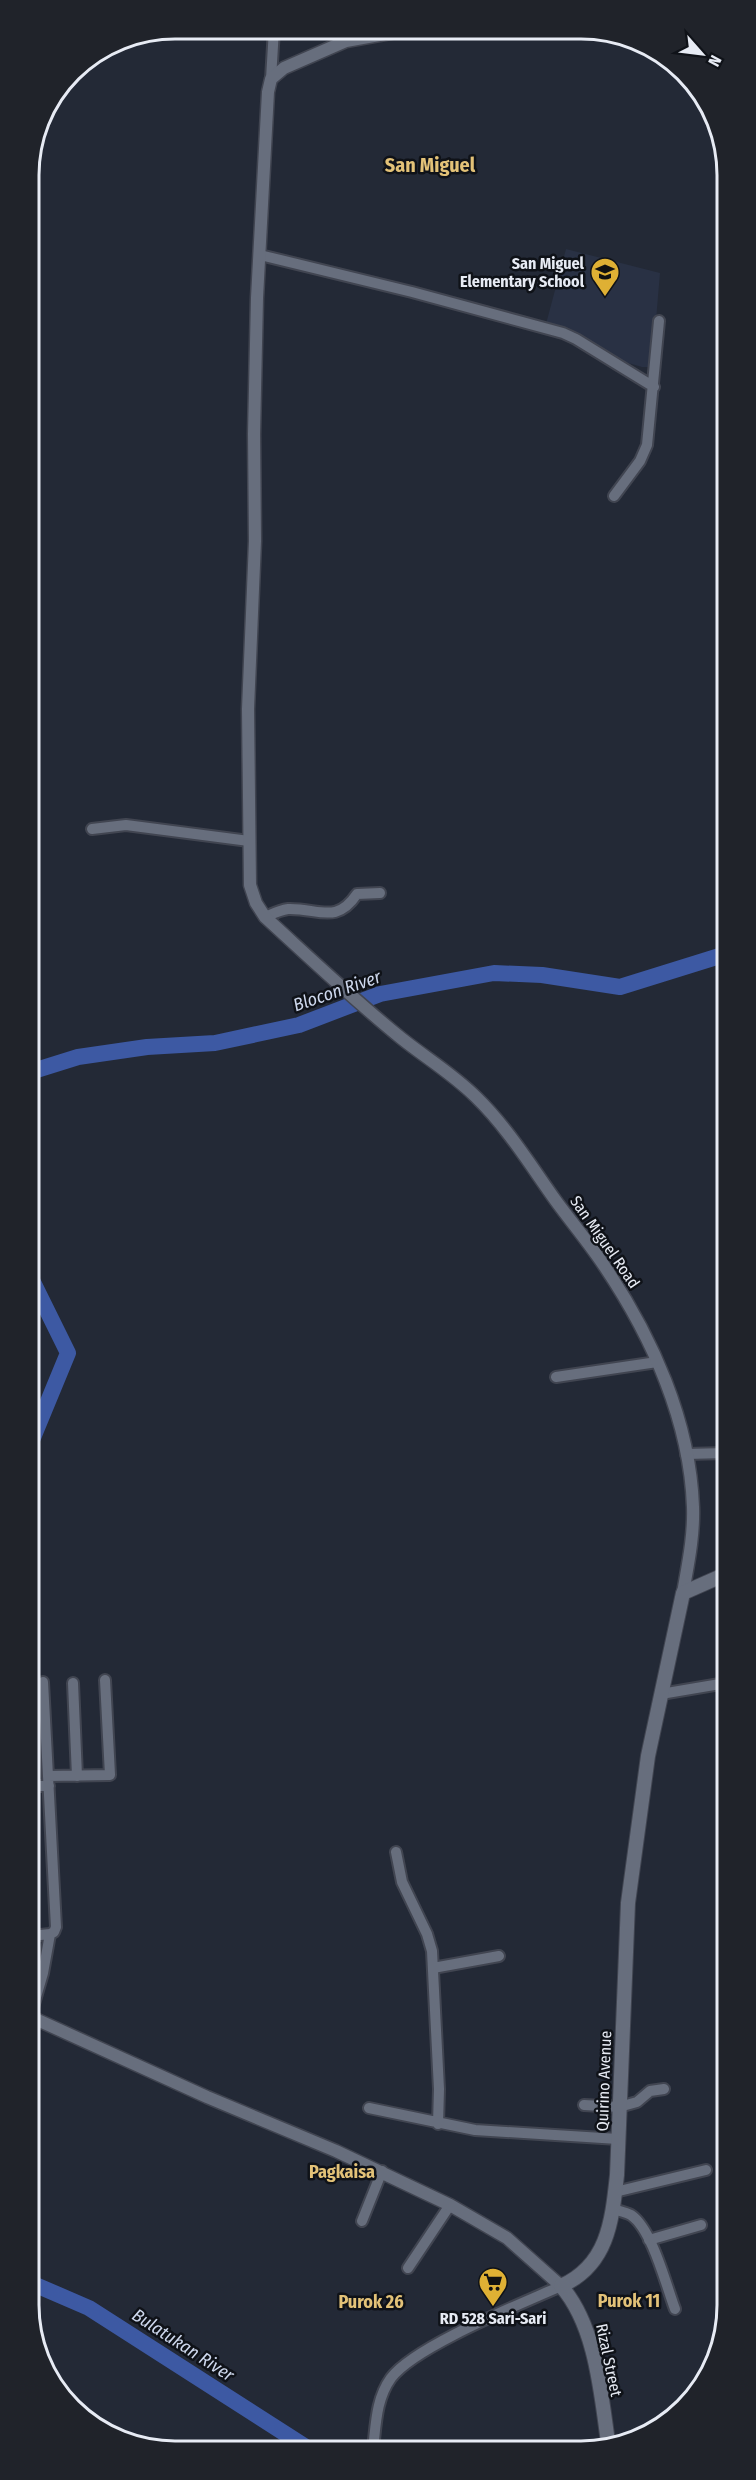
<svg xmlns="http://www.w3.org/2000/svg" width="756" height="2480" font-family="'Fira Sans Condensed',sans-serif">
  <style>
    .built { fill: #293144 }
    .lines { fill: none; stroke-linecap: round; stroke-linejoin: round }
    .river { stroke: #3d59a3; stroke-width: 16 }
    .minor-casing { stroke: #414551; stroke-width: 14 }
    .tertiary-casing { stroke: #414551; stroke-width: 15 }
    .secondary-casing { stroke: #414551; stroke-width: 16 }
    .minor { stroke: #676e7d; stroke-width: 10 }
    .tertiary { stroke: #676e7d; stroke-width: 12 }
    .secondary { stroke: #676e7d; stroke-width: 14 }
    .labels { text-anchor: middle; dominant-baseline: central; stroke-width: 5; stroke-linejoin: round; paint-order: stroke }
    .poi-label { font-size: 16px; font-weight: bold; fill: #e7ebf4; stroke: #0f1218; text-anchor: end }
    .street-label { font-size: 16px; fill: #e7ebf4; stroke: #0f1218 }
    .water-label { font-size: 18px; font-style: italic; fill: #ced8ed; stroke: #0f1218 }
    .neighbourhood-label { font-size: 18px; font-weight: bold; fill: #e3c278; stroke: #0f1218 }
    .quarter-label { font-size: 20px; font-weight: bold; fill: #e3c278; stroke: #0f1218 }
    .rim { fill: none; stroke: #e7ebf4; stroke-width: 3 }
  </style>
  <rect width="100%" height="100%" fill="#232936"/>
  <path class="built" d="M 566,249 L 660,273 L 652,367 L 642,367 L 611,358 L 546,324 Z"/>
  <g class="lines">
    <path class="river" d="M 30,1072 L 78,1057 L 147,1047 L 215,1043 L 299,1025 L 380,994 L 494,973 L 542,975 L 620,987 L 726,954
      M 30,1276 L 68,1353 L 30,1445
      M 31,2283 L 89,2308 L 309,2449"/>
    <g class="minor-casing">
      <path id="minor" d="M 271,79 L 274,29
        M 260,255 L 412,292 L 563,333 L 576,339 L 654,387
        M 614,496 L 640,461 L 647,445 L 659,321
        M 92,829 L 126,825 L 249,841
        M 265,917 C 272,914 280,910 288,909 C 319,908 336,925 357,894 L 380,893
        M 556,1377 L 657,1362
        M 686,1454 L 726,1453
        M 73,1683 L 77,1776
        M 661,1694 L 720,1684
        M 48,1776 L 110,1775 L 105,1680
        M 31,1786 L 49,1786
        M 396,1852 L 402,1882 L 427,1934 L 432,1951 L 439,2089 L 438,2124
        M 31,1936 L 50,1934
        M 433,1968 L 499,1956
        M 31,2014 L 43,1973 L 50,1934 L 54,1932 L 56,1927 L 43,1682
        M 584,2105 L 619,2107 L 637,2102 L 650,2091 L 664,2089
        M 369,2108 L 475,2130 L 618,2139
        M 615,2192 L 706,2170
        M 613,2209 C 619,2211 625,2212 631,2215 C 652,2229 666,2285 675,2309
        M 362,2221 L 382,2171
        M 649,2240 L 701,2225
        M 408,2268 L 450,2205
        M 373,2449 C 376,2424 376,2399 391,2378 C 415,2346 521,2304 561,2286"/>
    </g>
    <g class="tertiary-casing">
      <path id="tertiary" d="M 407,30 L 346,41 L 284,68 L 271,79 L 268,92 L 257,298 L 254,434 L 255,541 L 248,709 L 250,885 L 256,903 L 265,917 C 310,958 354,1000 401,1038 C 426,1058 453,1074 476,1097 C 507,1127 531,1166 556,1201 C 572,1223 590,1244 605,1267 C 652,1337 690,1421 693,1507 C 694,1536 688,1564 683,1593
        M 31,2017 L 207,2097 L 336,2151 L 450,2205 L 507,2238 L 561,2286"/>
    </g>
    <g class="secondary-casing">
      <path id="secondary" d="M 609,2449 C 601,2396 597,2327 561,2286 C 608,2265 612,2221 617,2175 L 628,1903 L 648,1756 L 683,1593 L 726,1574"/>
    </g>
    <use href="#minor" class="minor"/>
    <use href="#tertiary" class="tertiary"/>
    <use href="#secondary" class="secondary"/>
  </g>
  <defs>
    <g id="school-pin" transform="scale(1.5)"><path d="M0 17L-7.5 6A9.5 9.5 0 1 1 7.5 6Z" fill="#dfb034" stroke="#0f1218"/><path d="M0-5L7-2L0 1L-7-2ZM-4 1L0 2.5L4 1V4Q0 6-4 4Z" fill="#111"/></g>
    <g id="supermarket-pin" transform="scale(1.5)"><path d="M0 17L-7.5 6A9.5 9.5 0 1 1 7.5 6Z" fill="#dfb034" stroke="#0f1218"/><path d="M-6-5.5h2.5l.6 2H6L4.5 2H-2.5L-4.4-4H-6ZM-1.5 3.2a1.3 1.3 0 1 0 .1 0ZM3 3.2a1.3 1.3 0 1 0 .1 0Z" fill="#111"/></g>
  </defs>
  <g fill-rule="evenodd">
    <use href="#school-pin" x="605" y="272"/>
    <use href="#supermarket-pin" x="493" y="2282"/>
  </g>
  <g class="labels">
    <g class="poi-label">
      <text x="584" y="263">San Miguel<tspan x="584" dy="18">Elementary School</tspan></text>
      <text x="493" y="2318" text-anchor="middle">RD 528 Sari-Sari</text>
    </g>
    <g class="street-label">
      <text transform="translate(605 1242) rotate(55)">San Miguel Road</text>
      <text transform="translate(604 2081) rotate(-88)">Quirino Avenue</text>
      <text transform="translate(609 2360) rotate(78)">Rizal Street</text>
    </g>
    <g class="water-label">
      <text transform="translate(337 991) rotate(-19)">Blocon River</text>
      <text transform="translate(183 2345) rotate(33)">Bulatukan River</text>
    </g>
    <g class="neighbourhood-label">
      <text x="342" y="2172">Pagkaisa</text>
      <text x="629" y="2301">Purok 11</text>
      <text x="371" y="2302">Purok 26</text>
    </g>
    <g class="quarter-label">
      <text x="430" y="165">San Miguel</text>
    </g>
  </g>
  <path d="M0 0H756V2480H0ZM175 39H581A136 136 0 0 1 717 175V2305A136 136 0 0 1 581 2441H175A136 136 0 0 1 39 2305V175A136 136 0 0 1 175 39Z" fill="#20232a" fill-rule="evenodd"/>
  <path class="rim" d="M175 39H581A136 136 0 0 1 717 175V2305A136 136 0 0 1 581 2441H175A136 136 0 0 1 39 2305V175A136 136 0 0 1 175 39Z"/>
  <g transform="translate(702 54) rotate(118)" stroke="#0f1218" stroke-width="4.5" paint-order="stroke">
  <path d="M0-4.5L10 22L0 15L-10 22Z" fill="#e7ebf4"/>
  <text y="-9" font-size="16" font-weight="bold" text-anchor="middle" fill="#e7ebf4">N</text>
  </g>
</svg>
